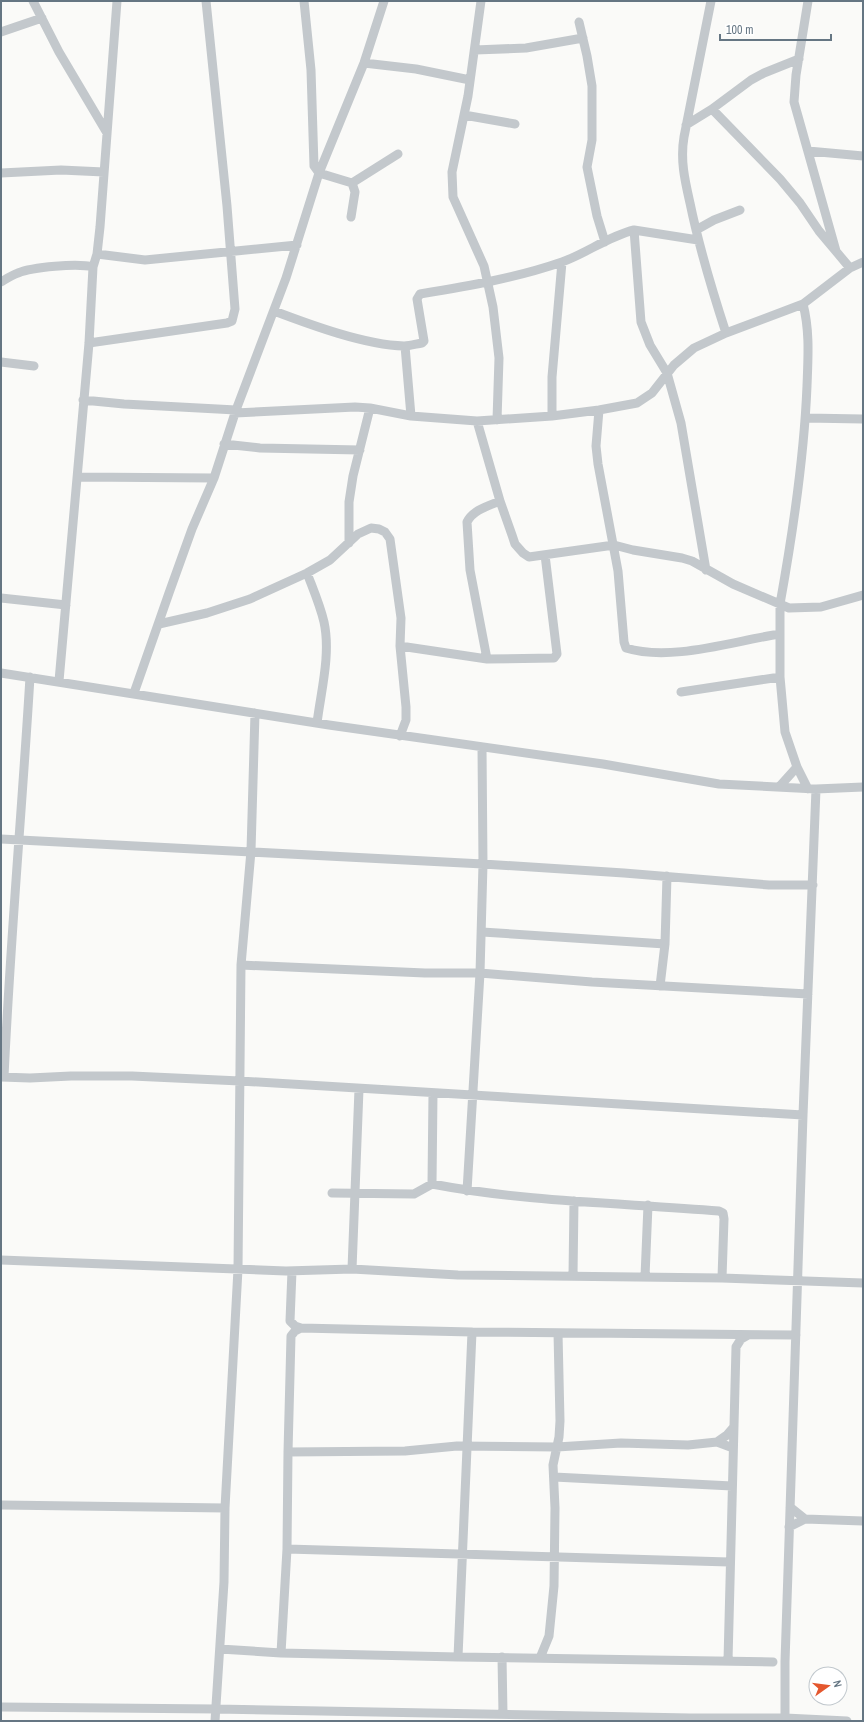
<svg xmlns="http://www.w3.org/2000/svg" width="864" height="1722" font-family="'Archivo Narrow',sans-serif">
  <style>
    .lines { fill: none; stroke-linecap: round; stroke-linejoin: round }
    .minor { stroke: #c3c8cc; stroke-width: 9 }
  </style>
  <rect width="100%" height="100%" fill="#fafaf8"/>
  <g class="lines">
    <path class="minor" d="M 33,1 L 59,52 L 107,133
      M 304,1 L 311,70 L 314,166 L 319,173 L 352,183 L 398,154
      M 481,1 L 468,96 L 452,172 L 453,197 L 484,266 L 493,307 L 499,358 L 497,420
      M 711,1 L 684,137 C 680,160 685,181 690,203 C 699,247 712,290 726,333
      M 808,1 L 796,75 L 794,102 L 836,251
      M 579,22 L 587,56 L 592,86 L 592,140 L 587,167 L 597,216 L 605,242
      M 1,32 L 42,18
      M 475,50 L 526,48 L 583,38
      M 364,63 L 416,69 L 470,80
      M 712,109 L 780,179 L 800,203 L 819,231 L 850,268
      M 464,115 L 515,124
      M 686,125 L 712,109 L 751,80 L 764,73 L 799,59
      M 808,151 L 863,156
      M 1,173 L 61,170 L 104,172
      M 351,217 L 355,192 L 352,183
      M 634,230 L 641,322 L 650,345 L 667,373 L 681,423 L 706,570
      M 696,230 L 714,220 L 740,210
      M 97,254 L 145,260 L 297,245
      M 1,282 C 6,279 12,275 18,273 C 32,267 78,263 93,267
      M 803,304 C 810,331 808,358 807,386 C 804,459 793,532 780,604 L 780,677 L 785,732 L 797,767 L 808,789
      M 274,311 C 311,325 365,345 404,346 C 410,346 416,344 422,343 L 424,341 L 417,299 L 420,294 C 468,286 516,278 562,262 C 587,253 609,236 634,230 L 698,240
      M 89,343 L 227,323 L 232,321 L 235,309 L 227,206 L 206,1
      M 405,346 L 411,416
      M 1,362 L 34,366
      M 83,400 L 124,404 L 236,410
      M 599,410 L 596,446 L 598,464 L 618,571 L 624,642 L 626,648 C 671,662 733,641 780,634
      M 235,413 L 355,407 L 370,408 L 411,416 L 477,421 L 552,416 L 599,410 L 637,403 L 652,393 L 674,365 L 694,348 L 726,333 L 803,304 L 850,268 L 863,262
      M 552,416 L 552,377 L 562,262
      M 806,418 L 863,419
      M 477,421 L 500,501 L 512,535 L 515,544 L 523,553 L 529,557 L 614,545 L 633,550 L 682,558 L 692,561 L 733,584 L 789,608 L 821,607 L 863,595
      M 224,444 L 260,448 L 360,450
      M 78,477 L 214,478
      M 349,543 L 349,502 L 353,476 L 370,408
      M 307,573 C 313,589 320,605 324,622 C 331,654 321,691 317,723
      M 1,598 L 66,605
      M 159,624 L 207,613 L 250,599 L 307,573 L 330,560 L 358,534 L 371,528 L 379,529 L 385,532 L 390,539 L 401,618 L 400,646 L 406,707 L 406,720 L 400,736
      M 400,646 L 487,659 L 554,658 L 557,654 L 545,555
      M 487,659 L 470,570 L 467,522 C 473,510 488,506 500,501
      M 1,673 L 329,725 L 603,764 L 719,784 L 816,789 L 863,787
      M 59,681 L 89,343 L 93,267 L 97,254 L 100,227 L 117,1
      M 681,692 L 780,677
      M 134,693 L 169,593 L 192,529 L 214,478 L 236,410 L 286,278 L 319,173 L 364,63 L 384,1
      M 779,787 L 797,767
      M 1,839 L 483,864 L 624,873 L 769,885 L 813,885
      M 482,932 L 665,944
      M 241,965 L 425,973 L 480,973 L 592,982 L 808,994
      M 660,986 L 665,944 L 667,876
      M 1,1077 L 30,1078 L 71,1076 L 132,1076 L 240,1081 L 803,1115
      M 4,1077 C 10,943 22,810 30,677
      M 432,1184 L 433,1093
      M 467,1191 L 480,973 L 483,864 L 482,747
      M 332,1193 L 414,1194 L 432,1184 C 526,1202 624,1203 719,1211 L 723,1213 L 724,1219 L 722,1278
      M 1,1260 L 286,1271 L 352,1269 L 458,1275 L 722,1278 L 863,1283
      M 352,1269 L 359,1089
      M 573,1276 L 574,1201
      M 645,1277 L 648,1205
      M 301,1328 L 472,1332 L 796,1335
      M 717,1442 L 727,1435 L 733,1428
      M 288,1452 L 405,1451 L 457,1446 L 557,1447 L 621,1443 L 688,1445 L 717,1442 L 733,1448
      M 554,1477 L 732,1486
      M 1,1505 L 225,1508
      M 790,1507 L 805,1519
      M 789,1527 L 805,1519 L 863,1521
      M 287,1549 L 729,1562
      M 220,1649 L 281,1653 L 458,1657 L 773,1662
      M 281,1653 L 287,1549 L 288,1452 L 291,1336 L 295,1331 L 301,1328 L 295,1326 L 290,1321 L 292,1271
      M 458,1657 L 472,1332
      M 502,1657 L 503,1714
      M 540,1658 L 549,1636 L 554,1586 L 555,1508 L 553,1465 L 559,1437 L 560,1421 L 558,1333
      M 728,1661 L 736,1347 L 741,1339 L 748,1335
      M 1,1707 L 216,1709 L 690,1718 L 785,1718 L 847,1721
      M 215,1721 L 224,1582 L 225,1508 L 238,1269 L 241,965 L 251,851 L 255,713
      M 785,1721 L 785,1662 L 803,1115 L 816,789"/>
  </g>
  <rect width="864" height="1722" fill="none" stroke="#657683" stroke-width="4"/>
  <g transform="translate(828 1686) rotate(76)"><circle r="19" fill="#ffffff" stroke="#c1c8cd"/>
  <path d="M0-3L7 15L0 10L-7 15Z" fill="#e4572e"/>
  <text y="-6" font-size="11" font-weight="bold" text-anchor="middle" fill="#657683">N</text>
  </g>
  <path d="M720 34v6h111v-6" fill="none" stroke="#657683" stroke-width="2"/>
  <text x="726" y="34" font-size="12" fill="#657683" stroke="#ffffff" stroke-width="3" paint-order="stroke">100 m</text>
</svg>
